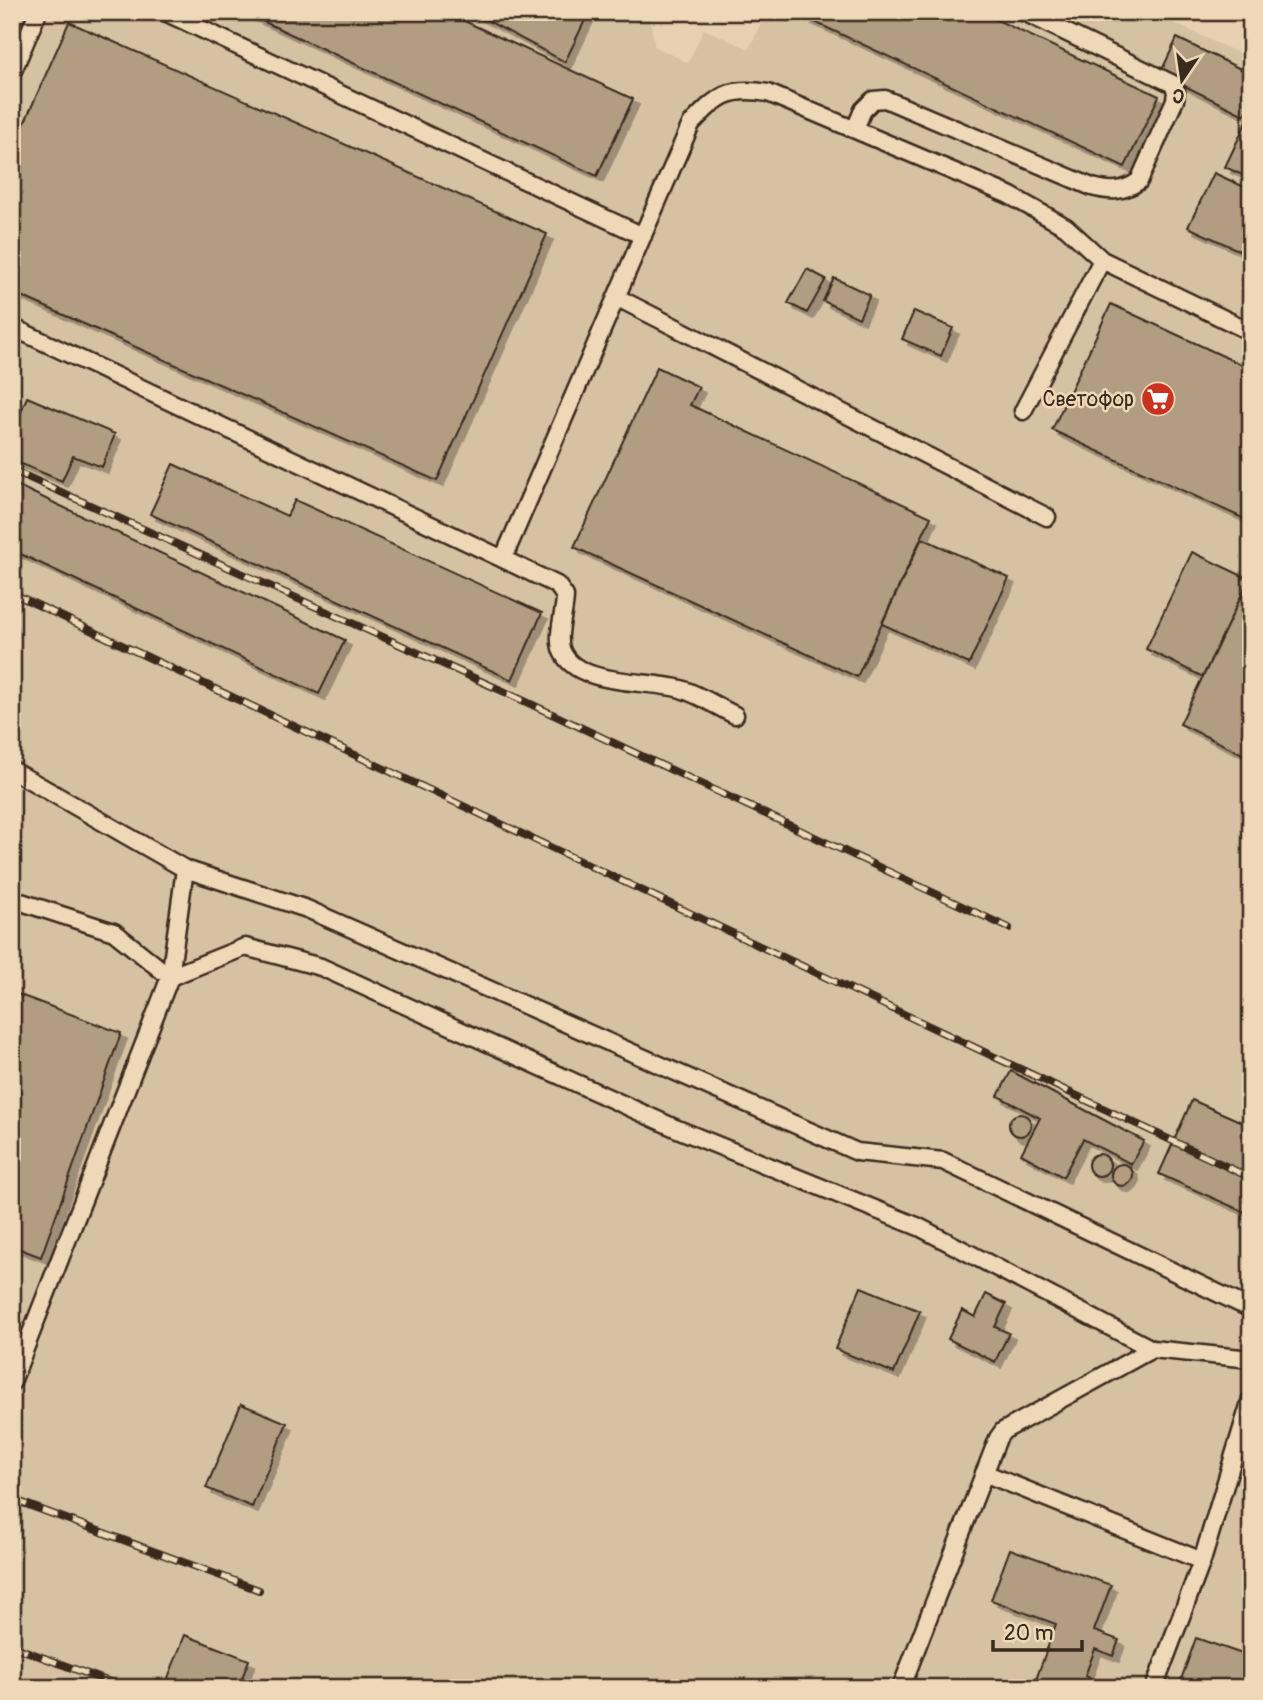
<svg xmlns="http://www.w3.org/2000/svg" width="1263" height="1700" font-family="Pangolin,sans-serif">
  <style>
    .built { fill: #d7c1a3 }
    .building { fill: #b29d83; stroke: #3b2a1e; stroke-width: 2; filter: url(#shadow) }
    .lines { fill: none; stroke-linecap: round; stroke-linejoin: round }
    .service-casing { stroke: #3b2a1e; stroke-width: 21 }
    .service { stroke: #eed8b7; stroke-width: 16 }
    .rail-casing { stroke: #3b2a1e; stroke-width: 8 }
    .rail { stroke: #eed8b7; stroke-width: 5; stroke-dasharray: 16; stroke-linecap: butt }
    .labels { text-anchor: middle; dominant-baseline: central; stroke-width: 5; stroke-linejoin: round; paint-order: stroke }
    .poi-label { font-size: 21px; fill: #3b2a1e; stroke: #eed8b7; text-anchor: end }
  </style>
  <defs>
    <filter id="shadow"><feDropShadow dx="6" dy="6" stdDeviation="0" flood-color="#0004"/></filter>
  </defs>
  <rect width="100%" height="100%" fill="#e7d1b1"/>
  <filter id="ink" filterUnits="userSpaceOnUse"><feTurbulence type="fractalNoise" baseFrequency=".0143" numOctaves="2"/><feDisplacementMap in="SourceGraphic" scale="14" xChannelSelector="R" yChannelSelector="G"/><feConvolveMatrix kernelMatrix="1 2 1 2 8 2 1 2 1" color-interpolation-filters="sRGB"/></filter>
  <g filter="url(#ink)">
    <path class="built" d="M 12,12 L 650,12 L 654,46 L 688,63 L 704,29 L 749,49 L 766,12 L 1150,12 L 1251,59 L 1251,1688 L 12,1688 Z"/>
    <path class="building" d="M 243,12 L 445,12 L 633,99 L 597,176 Z
      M 476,12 L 589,12 L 565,62 L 475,14 Z
      M 809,12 L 980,12 L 1159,96 L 1125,167 L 806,18 Z
      M 69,22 L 547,234 L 437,481 L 12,292 L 12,151 Z
      M 1177,38 L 1251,74 L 1251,102 L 1244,115 L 1160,74 Z
      M 1251,112 L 1251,179 L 1225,167 Z
      M 1214,173 L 1251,190 L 1251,256 L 1188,227 Z
      M 807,269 L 826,279 L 807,313 L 788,303 Z
      M 834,278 L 870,295 L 859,318 L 823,301 Z
      M 1111,304 L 1251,369 L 1251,522 L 1052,430 Z
      M 914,311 L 953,328 L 941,356 L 902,339 Z
      M 657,367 L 699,387 L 690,405 L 931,517 L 857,677 L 574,547 Z
      M 27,397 L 115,434 L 102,467 L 73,456 L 62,481 L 12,460 L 12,433 Z
      M 173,464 L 287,516 L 295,500 L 542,613 L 512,680 L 150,514 Z
      M 12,483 L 345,640 L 319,694 L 12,550 Z
      M 922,538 L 1009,578 L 969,664 L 882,624 Z
      M 1192,552 L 1249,579 L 1203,677 L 1146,649 Z
      M 1251,576 L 1251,758 L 1180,724 Z
      M 12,992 L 121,1033 L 41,1257 L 12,1246 Z
      M 1011,1071 L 1144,1141 L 1131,1164 L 1083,1139 L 1063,1177 L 1021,1154 L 1040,1118 L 998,1096 Z
      M 1192,1100 L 1251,1126 L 1251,1215 L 1159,1174 Z
      M1009 1125a11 11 0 1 1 22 0a11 11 0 1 1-22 0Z
      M1088 1165a11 11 0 1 1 22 0a11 11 0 1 1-22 0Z
      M1111 1175a11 11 0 1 1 22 0a11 11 0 1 1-22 0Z
      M 861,1287 L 920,1311 L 894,1373 L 835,1349 Z
      M 986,1294 L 1006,1304 L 995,1327 L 1009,1333 L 995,1362 L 948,1339 L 962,1310 L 975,1317 Z
      M 241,1404 L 287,1423 L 252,1507 L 206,1488 Z
      M 1010,1549 L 1111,1585 L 1094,1631 L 1119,1640 L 1113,1656 L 1095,1649 L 1085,1676 L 1103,1682 L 1101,1688 L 1033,1688 L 1056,1624 L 991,1600 Z
      M 185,1635 L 249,1660 L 238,1688 L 164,1688 Z
      M 1196,1638 L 1251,1657 L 1251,1688 L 1178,1688 Z"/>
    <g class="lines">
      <g class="service-casing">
        <path id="service" d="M 165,12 L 643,236
          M 12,73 L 38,12
          M 855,129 L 863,110 L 873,100 L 885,99 L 1092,187 C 1111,192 1123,192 1139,181 L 1175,100 L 1176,91 L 1173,84 L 1024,12
          M 616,297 L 1047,517
          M 12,327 L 503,559 L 691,124 C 718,96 728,86 768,93 L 1009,195 L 1066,227 L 1102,260 L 1251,332
          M 1023,411 L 1102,260
          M 503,559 L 557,585 L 565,596 C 565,614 554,640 564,655 C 582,686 650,680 681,689 C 700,695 718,707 735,715
          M 12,770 L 185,869 L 307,909 L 857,1152 L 943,1161 L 1251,1309
          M 12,899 L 114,932 L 170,977 L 245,947 L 321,967 L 675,1128 L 919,1227 L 1152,1349 L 1251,1359
          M 12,1382 L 170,977 L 185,869
          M 984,1473 L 1202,1561 L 1154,1688
          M 1202,1561 L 1251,1399
          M 901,1688 L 998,1438 L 1003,1431 L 1152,1349"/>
      </g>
      <use href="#service" class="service"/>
      <g class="rail-casing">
        <path id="rail" d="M 12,470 L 505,692 L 1009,928
          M 12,593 L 1251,1178
          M 12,1499 L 259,1590
          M 12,1646 L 126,1688"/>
      </g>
      <use href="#rail" class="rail"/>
    </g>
  </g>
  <defs>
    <g id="supermarket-disc" transform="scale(1.75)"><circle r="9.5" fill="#c8321e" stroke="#eed8b7"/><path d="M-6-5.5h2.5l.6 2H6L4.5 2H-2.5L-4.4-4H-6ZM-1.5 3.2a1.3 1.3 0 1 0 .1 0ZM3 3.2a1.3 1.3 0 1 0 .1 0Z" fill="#fff"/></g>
  </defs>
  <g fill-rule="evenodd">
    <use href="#supermarket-disc" x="1158" y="399"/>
  </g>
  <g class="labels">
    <g class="poi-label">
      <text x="1134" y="399">Светофор</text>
    </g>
  </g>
  <rect width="1263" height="1700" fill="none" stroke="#eed8b7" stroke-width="42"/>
  <rect x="21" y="21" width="1221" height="1658" fill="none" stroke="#3b2a1e" stroke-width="2.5" filter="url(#ink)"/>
  <g transform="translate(1182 80) rotate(193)" stroke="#eed8b7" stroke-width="5" paint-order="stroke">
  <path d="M0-5L12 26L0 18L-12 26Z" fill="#3b2a1e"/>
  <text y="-10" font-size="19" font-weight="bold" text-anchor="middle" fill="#3b2a1e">С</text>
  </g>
  <path d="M993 1640v10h89v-10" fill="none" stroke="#3b2a1e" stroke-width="3.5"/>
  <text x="1004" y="1640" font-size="21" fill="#3b2a1e" stroke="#eed8b7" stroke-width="5" paint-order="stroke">20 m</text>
</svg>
